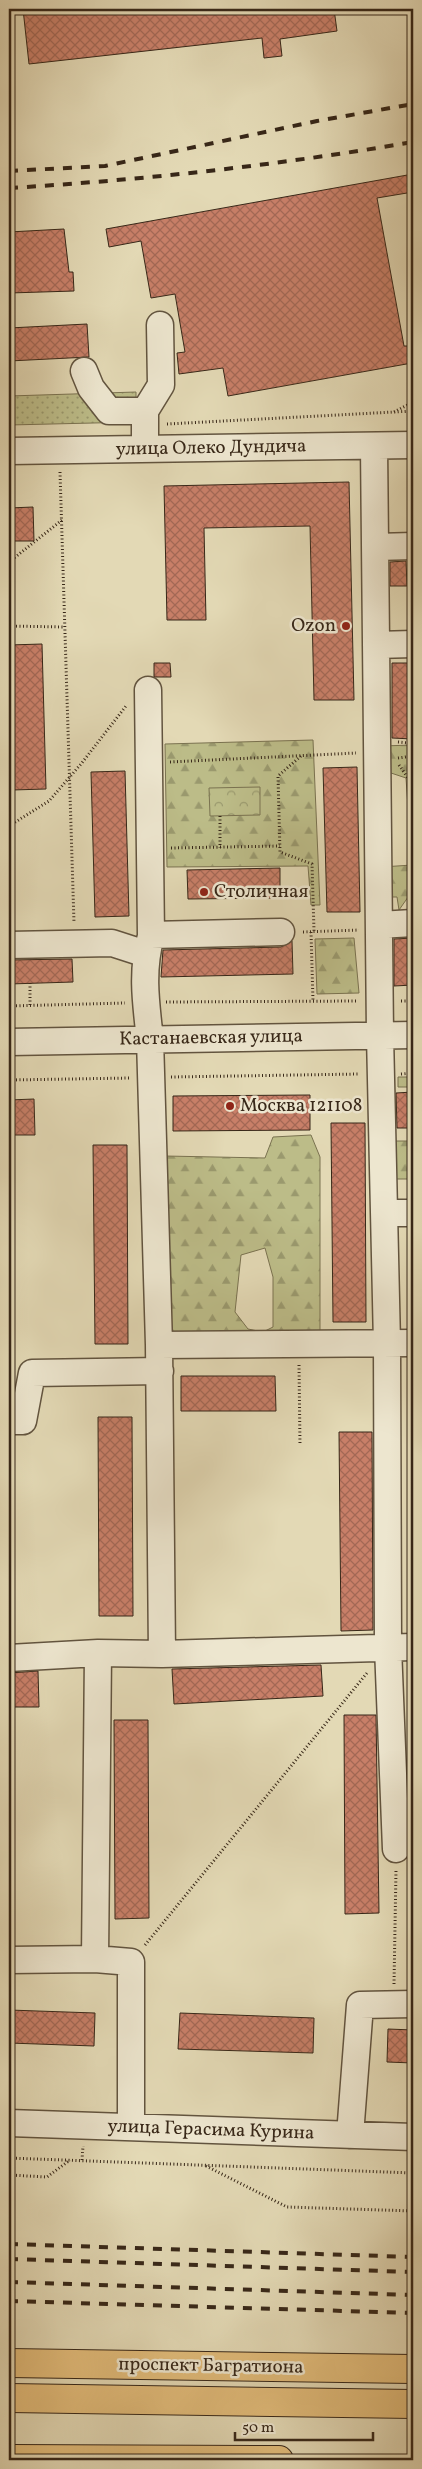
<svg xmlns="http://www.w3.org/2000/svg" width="422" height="2469" font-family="Vollkorn,serif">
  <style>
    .grass { fill: url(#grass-dots); stroke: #7a7250 }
    .forest { fill: url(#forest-firs); stroke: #7a7250; fill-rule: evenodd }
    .park { fill: url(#park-crowns); stroke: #7a7250 }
    .building { fill: url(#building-cross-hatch); stroke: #372718 }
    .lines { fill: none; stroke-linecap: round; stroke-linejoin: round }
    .minor-casing { stroke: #62543f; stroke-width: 29 }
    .major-casing { stroke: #372718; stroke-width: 30 }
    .path { stroke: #372718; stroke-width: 3; stroke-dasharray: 1 2.5; stroke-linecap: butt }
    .minor { stroke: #ede6cf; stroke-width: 26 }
    .major { stroke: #e2bc7a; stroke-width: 28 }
    .rail { stroke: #372718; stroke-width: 4; stroke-dasharray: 9 9; stroke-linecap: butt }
    .poi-dot { fill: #8f2418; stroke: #ede6cf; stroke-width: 2 }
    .labels { text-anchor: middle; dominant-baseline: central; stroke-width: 5; stroke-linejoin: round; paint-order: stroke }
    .street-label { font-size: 19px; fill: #372718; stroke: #ede6cf }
    .poi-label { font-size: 19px; fill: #372718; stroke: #ede6cf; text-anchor: start }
  </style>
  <defs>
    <pattern id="grass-dots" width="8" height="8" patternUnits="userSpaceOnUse" patternTransform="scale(1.25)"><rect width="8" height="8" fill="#bcbc88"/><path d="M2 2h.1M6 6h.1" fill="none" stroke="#9a996e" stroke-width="1.8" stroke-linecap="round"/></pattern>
    <pattern id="forest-firs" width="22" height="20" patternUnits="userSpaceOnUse" patternTransform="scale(1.25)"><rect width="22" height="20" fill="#bcbc88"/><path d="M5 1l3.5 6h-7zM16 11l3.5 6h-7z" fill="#9a996e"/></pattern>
    <pattern id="park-crowns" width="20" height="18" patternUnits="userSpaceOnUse" patternTransform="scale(1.25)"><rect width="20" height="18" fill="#bcbc88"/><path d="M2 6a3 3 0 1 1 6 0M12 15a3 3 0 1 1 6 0" fill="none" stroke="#9a996e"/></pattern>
    <pattern id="building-cross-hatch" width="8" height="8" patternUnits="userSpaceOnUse" patternTransform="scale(1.25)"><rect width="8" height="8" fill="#c87f68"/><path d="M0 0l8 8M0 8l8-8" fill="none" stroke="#a36855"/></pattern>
  </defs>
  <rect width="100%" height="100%" fill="#e3d9b5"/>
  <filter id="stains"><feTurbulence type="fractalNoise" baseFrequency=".004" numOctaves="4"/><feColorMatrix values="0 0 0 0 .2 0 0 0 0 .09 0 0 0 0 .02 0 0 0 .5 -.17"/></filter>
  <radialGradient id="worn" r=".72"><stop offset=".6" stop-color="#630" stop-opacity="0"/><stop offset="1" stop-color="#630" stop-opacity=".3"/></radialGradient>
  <path class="grass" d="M 136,392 L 136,422 L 9,425 L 9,396 Z"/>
  <path class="forest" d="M 313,740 L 320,905 L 311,905 L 308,866 L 167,867 L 165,744 Z
    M 413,745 L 413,890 L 399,910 L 397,897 L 383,897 L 382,867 L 412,865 L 406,778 L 382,770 L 381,746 Z
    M 354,938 L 359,993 L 317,994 L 315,939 Z
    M 398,1077 L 413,1077 L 413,1087 L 398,1087 Z
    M 311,1135 L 320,1157 L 320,1337 L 170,1338 L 165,1156 L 265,1158 L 273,1137 ZM 265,1248 L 273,1277 L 273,1327 L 263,1332 L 248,1329 L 235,1312 L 241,1255 Z
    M 394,1141 L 413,1141 L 413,1179 L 394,1179 Z"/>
  <path class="park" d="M 260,787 L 260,815 L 210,816 L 209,788 Z"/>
  <path class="building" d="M 23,9 L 334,9 L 337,31 L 280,39 L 282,56 L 264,58 L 262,38 L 29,64 Z
    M 413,174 L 413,192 L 377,198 L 404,346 L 409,346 L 412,363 L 228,396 L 223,368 L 179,374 L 177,353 L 185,352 L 175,294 L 151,298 L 141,241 L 109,247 L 106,229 Z
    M 64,229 L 69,272 L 73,272 L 74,291 L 9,293 L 9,232 Z
    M 87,324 L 89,357 L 9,361 L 9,328 Z
    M 349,482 L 354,700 L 314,700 L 310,526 L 204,528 L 206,620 L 167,620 L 164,486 Z
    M 33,507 L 34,541 L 9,541 L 9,508 Z
    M 406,561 L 407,586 L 390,586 L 390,562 Z
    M 42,644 L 46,789 L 12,790 L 9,645 Z
    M 154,663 L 170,663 L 171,677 L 154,677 Z
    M 392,663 L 413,663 L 413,739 L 392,738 Z
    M 357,767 L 360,912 L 327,912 L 323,768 Z
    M 125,771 L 129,916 L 95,917 L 91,772 Z
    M 280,868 L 280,898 L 188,899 L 187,870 Z
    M 413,938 L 413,985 L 394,986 L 394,939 Z
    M 292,941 L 293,974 L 161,977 L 163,950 L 281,947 Z
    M 72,959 L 73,982 L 9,984 L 9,960 Z
    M 413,1092 L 413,1128 L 397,1128 L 396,1093 Z
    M 310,1095 L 310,1130 L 173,1131 L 173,1096 Z
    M 34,1099 L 35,1135 L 9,1135 L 9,1100 Z
    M 331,1123 L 365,1123 L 366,1322 L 333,1322 Z
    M 93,1145 L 127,1145 L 128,1344 L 95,1344 Z
    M 181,1376 L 275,1376 L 276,1411 L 181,1411 Z
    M 98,1417 L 132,1417 L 133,1616 L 99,1616 Z
    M 339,1432 L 372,1432 L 373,1630 L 341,1631 Z
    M 321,1665 L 323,1696 L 174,1704 L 172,1669 Z
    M 38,1671 L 39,1707 L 9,1707 L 9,1673 Z
    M 344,1715 L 376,1715 L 379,1913 L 345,1914 Z
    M 114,1720 L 148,1720 L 149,1918 L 115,1919 Z
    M 9,2010 L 95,2013 L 94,2046 L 9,2043 Z
    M 180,2013 L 314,2018 L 313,2053 L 178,2049 Z
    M 388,2029 L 413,2030 L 413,2063 L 387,2062 Z"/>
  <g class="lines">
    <g class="minor-casing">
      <path id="minor" d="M 84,371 L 91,388 L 109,411 L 145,411
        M 374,446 L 380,1035 L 387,1344 L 388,1647 L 396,1849
        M 145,449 L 145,411 L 161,385 L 160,325
        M 9,451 L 413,445
        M 376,547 L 413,546
        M 376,645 L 413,644
        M 148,690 L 151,936 C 141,971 146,1004 150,1039 L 159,1345 L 162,1654
        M 379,925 L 413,923
        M 151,935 L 281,932
        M 9,945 L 112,943 L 146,954
        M 9,1042 L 413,1035
        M 384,1213 L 413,1213
        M 159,1345 L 413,1343
        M 9,1421 L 23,1421 L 32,1373 L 160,1371
        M 98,1653 L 95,1959 L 131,1962 L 131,2127
        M 9,1658 L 98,1653 L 162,1654 L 413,1647
        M 9,1960 L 95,1959
        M 9,2123 L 413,2137
        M 350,2135 L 360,2005 L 413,2004"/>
    </g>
    <g class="major-casing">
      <path id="major" d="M 9,2363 L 413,2369
        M 9,2398 L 413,2404
        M 9,2459 L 279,2460"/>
    </g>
    <path class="path" d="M 394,412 L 413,402
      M 167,424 L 413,411
      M 60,472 L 74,923
      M 9,562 L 62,520
      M 9,626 L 65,627
      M 398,742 L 409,743 L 408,738
      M 301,756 L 278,776 L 280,852 L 312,864 L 314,931
      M 398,758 L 413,756
      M 170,762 L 356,753
      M 399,765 L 413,785
      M 220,816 L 220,848
      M 9,826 L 49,801 L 81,764 L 126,706
      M 171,848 L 280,846
      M 303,932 L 359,930
      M 311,932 L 313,1001
      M 30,983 L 30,1006
      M 401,1001 L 413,1001
      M 166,1002 L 358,1001
      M 9,1006 L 125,1003
      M 401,1074 L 413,1073
      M 171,1077 L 360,1074
      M 9,1080 L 130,1078
      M 299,1365 L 300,1445
      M 145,1945 L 367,1673
      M 394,1984 L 396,1870
      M 9,2158 L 413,2173
      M 82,2160 L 83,2146
      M 206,2166 L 287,2207 L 413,2211
      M 9,2175 L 47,2177 L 70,2160"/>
    <use href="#minor" class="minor"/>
    <use href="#major" class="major"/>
    <path class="rail" d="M 9,171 L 105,166 L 317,121 L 413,104
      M 9,188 C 144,180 279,165 413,142
      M 9,2244 L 413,2257
      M 9,2259 L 413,2272
      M 9,2282 L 413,2295
      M 9,2301 L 413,2313"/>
  </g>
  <g class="poi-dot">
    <circle cx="346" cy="626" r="5"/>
    <circle cx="204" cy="892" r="5"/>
    <circle cx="230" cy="1106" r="5"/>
  </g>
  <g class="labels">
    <g class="street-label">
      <text transform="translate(211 448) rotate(-1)">улица Олеко Дундича</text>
      <text transform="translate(211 1038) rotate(-1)">Кастанаевская улица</text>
      <text transform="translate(211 2130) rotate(2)">улица Герасима Курина</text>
      <text transform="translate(211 2366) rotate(1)">проспект Багратиона</text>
    </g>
    <g class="poi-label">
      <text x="336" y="626" text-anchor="end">Ozon</text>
      <text x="214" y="892">Столичная</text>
      <text x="240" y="1106">Москва 121108</text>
    </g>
  </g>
  <rect width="422" height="2469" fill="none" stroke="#e3d9b5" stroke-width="30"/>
  <rect x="10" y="10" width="402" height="2449" fill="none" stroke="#372718" stroke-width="2.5"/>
  <rect x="15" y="15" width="392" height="2439" fill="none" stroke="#372718"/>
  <path d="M235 2432v8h138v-8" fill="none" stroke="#372718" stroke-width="2.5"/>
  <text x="242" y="2432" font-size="15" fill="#372718" stroke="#ede6cf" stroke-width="4" paint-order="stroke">50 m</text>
  <rect width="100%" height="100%" filter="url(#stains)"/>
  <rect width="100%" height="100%" fill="url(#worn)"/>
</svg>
